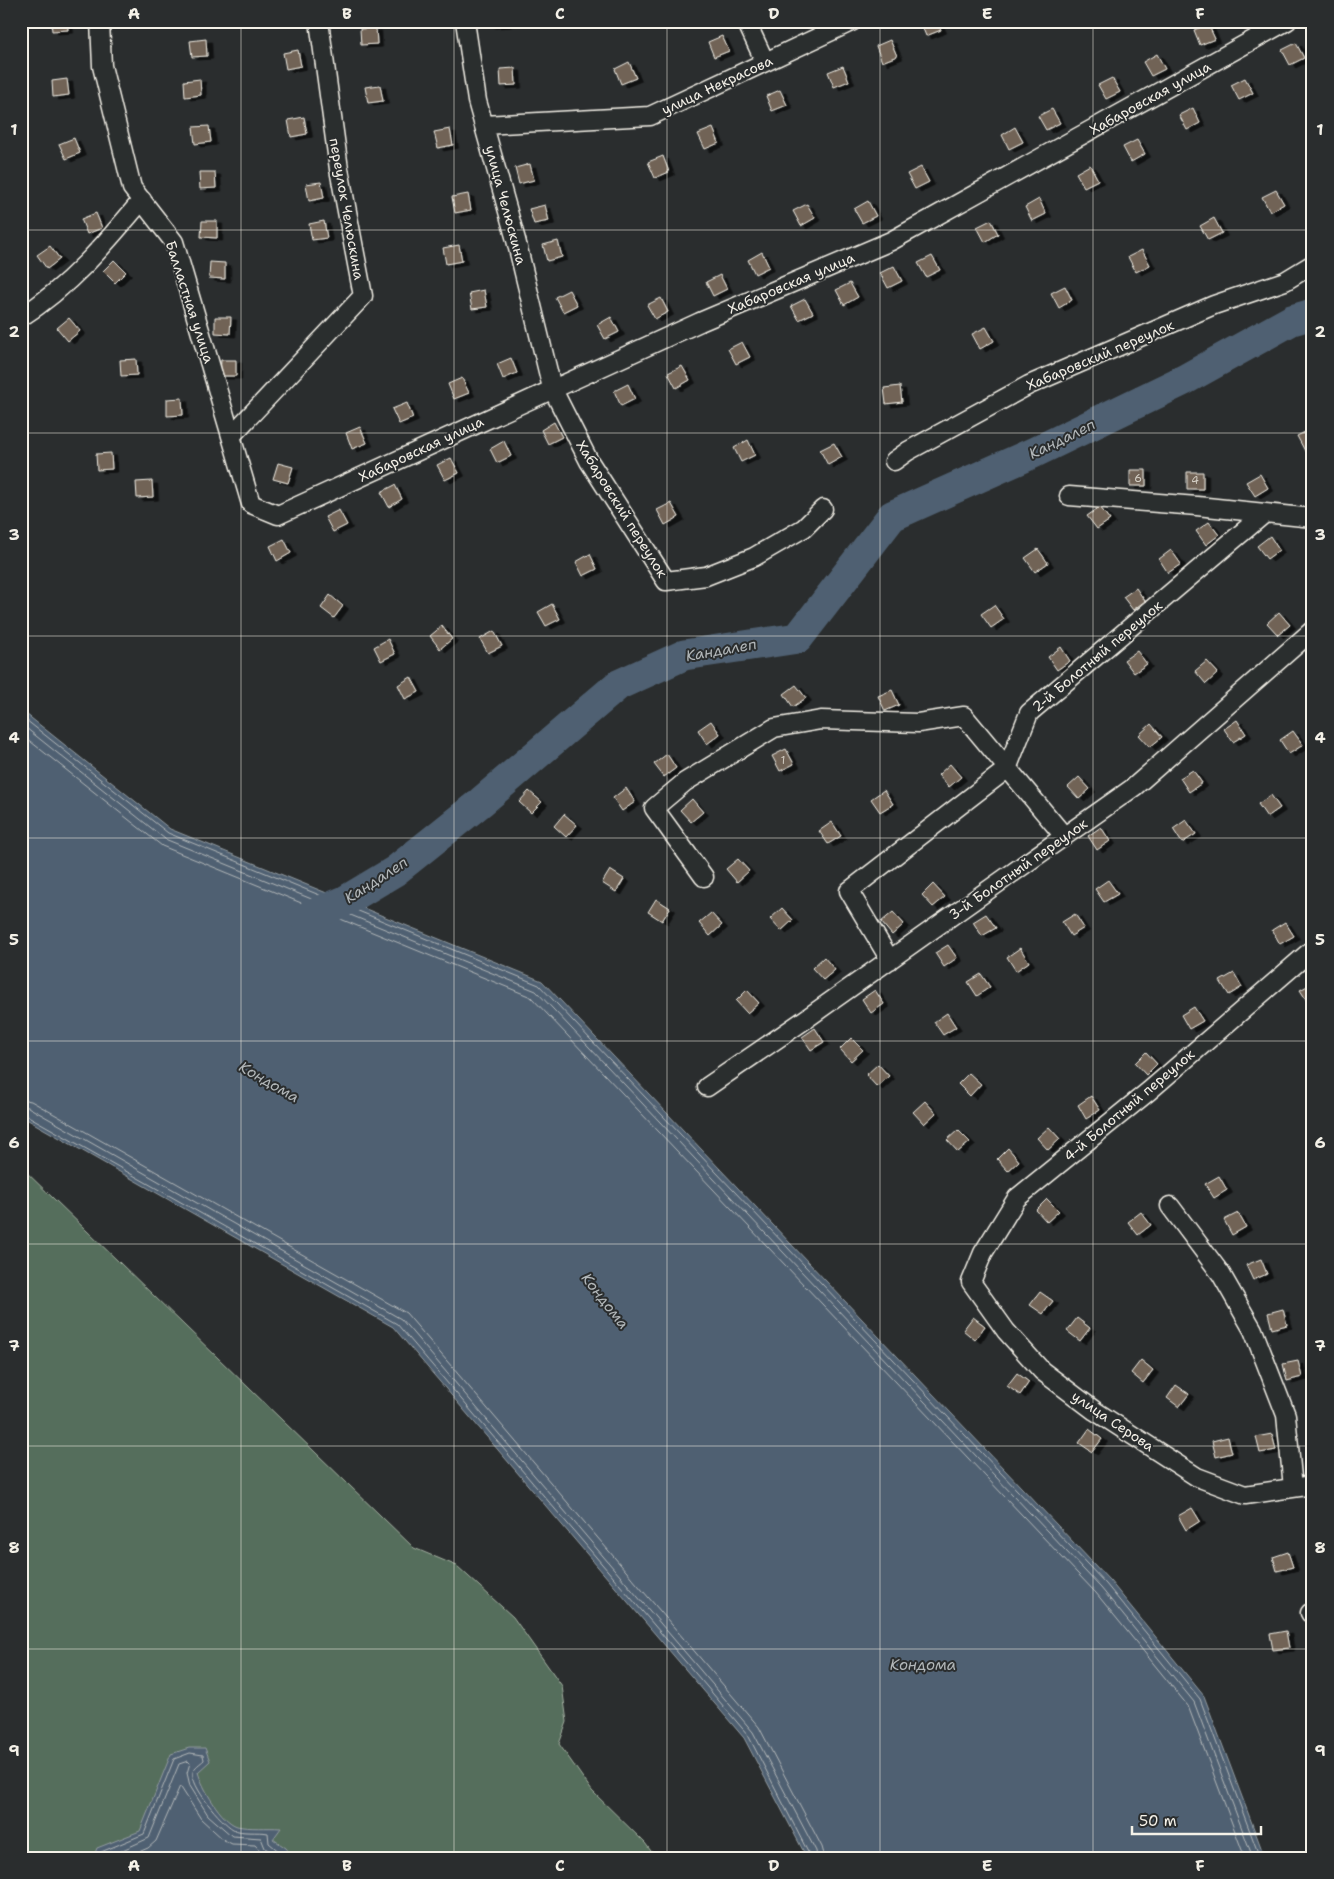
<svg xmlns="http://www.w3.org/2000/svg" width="1334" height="1879" font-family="'Shantell Sans',sans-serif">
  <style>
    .green { fill: #556e5b; stroke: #a4b0a2 }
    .water { fill: #506172; stroke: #929ba1 }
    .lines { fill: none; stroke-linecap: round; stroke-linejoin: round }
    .shore { stroke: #b2b7b9; stroke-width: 1 }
    .river { stroke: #506172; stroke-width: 31 }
    .building { fill: #716357; stroke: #f4f1e8; filter: url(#shadow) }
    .street-casing { stroke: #f4f1e8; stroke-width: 21 }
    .street { stroke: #2a2d2e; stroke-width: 18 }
    .grid { fill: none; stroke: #f4f1e8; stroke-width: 1; stroke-opacity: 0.55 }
    .labels { text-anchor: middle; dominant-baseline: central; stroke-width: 4; stroke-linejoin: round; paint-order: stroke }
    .number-label { font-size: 11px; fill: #d3cec4 }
    .street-label { font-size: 14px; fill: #f4f1e8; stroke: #2a2d2e }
    .water-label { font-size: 15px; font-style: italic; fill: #b2b7b9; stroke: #2a2d2e }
    .neatline { fill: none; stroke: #f4f1e8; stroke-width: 2 }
    .grid-label { font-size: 16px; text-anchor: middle; font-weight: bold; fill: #f4f1e8 }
  </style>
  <defs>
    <filter id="shadow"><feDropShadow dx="5.5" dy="3" stdDeviation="0" flood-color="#0009"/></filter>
  </defs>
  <rect width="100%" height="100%" fill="#2a2d2e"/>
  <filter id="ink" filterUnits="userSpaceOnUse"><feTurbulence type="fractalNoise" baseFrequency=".02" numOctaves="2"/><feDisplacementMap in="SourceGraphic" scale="10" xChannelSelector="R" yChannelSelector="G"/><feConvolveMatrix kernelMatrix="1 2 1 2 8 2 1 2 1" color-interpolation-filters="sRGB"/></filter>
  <g filter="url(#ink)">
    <path class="green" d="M 21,1167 L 414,1548 L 457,1566 L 513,1617 L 562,1686 L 567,1722 L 559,1744 L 592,1791 L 645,1843 L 656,1858 L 21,1858 Z"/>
    <path class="water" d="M 21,710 L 170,829 L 542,981 L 1110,1581 L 1204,1696 L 1265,1858 L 807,1858 L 744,1738 L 393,1327 L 21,1116 Z
      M 189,1748 L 205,1748 L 210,1761 L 198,1772 C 202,1787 221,1821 237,1826 C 250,1829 267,1827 281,1828 L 273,1839 L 286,1848 L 294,1858 L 93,1858 L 97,1848 L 140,1831 L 171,1754 Z"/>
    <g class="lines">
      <path class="shore" d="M 21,716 L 168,833 L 539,985 L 1106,1584 L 1200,1699 L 1260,1858
        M 21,724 L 165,839 L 536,991 L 1101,1588 L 1194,1702 L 1253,1858
        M 21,734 L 162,846 L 531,997 L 1096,1593 L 1188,1706 L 1245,1858
        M 21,1099 L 31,1101 L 406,1313 L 759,1727 L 822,1847 L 825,1858
        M 21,1106 L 28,1107 L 401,1319 L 753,1732 L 816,1851 L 817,1858
        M 21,1112 L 397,1324 L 748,1735 L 811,1858
        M 98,1858 L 101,1852 L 144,1834 L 174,1759 L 190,1753 L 203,1755 L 204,1760 C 201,1763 194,1767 193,1772 C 190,1786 221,1822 233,1829 C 241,1834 258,1831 268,1833 L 269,1843 L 287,1858
        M 105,1858 L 149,1838 L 179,1764 L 188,1761 L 190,1763 L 187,1773 L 190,1786 L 208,1815 L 232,1836 L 261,1838 L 265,1848 L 280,1858
        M 125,1858 L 148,1848 L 156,1841 L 180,1786 L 201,1819 L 224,1840 L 232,1844 L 255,1845 L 267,1858"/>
      <path class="river" d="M 305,918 L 345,901 L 395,871 L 481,802 L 618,685 L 684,655 L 798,638 L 892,516 L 1033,453 L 1184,380 L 1292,320 L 1313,314"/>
    </g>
    <path class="building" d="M 51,21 L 67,21 L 68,30 L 52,31 Z
      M 490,21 L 506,21 L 506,24 L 490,25 Z
      M 920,21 L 937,21 L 941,30 L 926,36 Z
      M 1208,24 L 1215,39 L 1200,45 L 1194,30 Z
      M 376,28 L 377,44 L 361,45 L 360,29 Z
      M 722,36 L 729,51 L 714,57 L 708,42 Z
      M 206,39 L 207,56 L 192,57 L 190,41 Z
      M 890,40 L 897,56 L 882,62 L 876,46 Z
      M 1296,43 L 1304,58 L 1290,65 L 1282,50 Z
      M 298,50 L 301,66 L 286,69 L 283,53 Z
      M 1157,54 L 1165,69 L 1151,76 L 1143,62 Z
      M 629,62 L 636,78 L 621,84 L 615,69 Z
      M 843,66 L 849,81 L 834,87 L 828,72 Z
      M 515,68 L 516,85 L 501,86 L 500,69 Z
      M 1112,78 L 1120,92 L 1106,99 L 1098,85 Z
      M 1245,78 L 1253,93 L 1239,100 L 1231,85 Z
      M 67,79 L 69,95 L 53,97 L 52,81 Z
      M 200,79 L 201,95 L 185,97 L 184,81 Z
      M 380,85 L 383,101 L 368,103 L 365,87 Z
      M 780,90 L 787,105 L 772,111 L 766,96 Z
      M 1193,108 L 1200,123 L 1187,130 L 1179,115 Z
      M 1052,109 L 1060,123 L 1046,130 L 1038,116 Z
      M 304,117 L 307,134 L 291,137 L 288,120 Z
      M 209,126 L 211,142 L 195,144 L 193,127 Z
      M 1015,127 L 1023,142 L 1009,149 L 1002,135 Z
      M 713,128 L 719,143 L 705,149 L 698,134 Z
      M 450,129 L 453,145 L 438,148 L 434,132 Z
      M 74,138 L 80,153 L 66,159 L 59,144 Z
      M 1137,140 L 1145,154 L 1131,162 L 1123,147 Z
      M 663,156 L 669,172 L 655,178 L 648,162 Z
      M 530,164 L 534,180 L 519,184 L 515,168 Z
      M 1090,165 L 1098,180 L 1084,187 L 1076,173 Z
      M 921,167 L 929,182 L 915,189 L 907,174 Z
      M 199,172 L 215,172 L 216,188 L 200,189 Z
      M 321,182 L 324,198 L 309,201 L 306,184 Z
      M 1276,190 L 1284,204 L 1270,212 L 1262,197 Z
      M 468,194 L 471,210 L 455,213 L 452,197 Z
      M 1039,199 L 1046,214 L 1032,221 L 1025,207 Z
      M 868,201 L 876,216 L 862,223 L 854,209 Z
      M 807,204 L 815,218 L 801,226 L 793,211 Z
      M 545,205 L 549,221 L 534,224 L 529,209 Z
      M 96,213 L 102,228 L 87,234 L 81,219 Z
      M 1214,218 L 1222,233 L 1208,240 L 1200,226 Z
      M 991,220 L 998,234 L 985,242 L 977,227 Z
      M 202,221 L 217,221 L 217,238 L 201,237 Z
      M 324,221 L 327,238 L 312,240 L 309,224 Z
      M 558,241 L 562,257 L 547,261 L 543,245 Z
      M 459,245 L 462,261 L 446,264 L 443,248 Z
      M 50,246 L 60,259 L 47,269 L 37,255 Z
      M 1142,250 L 1150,265 L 1136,272 L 1128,257 Z
      M 762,252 L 769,267 L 755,274 L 748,260 Z
      M 932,256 L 940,270 L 926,277 L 918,263 Z
      M 114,260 L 126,272 L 115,283 L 103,271 Z
      M 210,262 L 225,263 L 225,279 L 209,278 Z
      M 894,266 L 902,281 L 888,288 L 880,273 Z
      M 720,275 L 727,289 L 713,296 L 706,282 Z
      M 850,283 L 858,297 L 844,305 L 836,290 Z
      M 1065,286 L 1072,300 L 1059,308 L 1051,293 Z
      M 484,290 L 487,307 L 472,309 L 469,293 Z
      M 569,290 L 577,305 L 563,312 L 555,297 Z
      M 661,298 L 668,312 L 655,319 L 647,305 Z
      M 805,299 L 813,313 L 799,320 L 791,306 Z
      M 215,317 L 231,317 L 230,334 L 215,333 Z
      M 611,317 L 619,332 L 605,339 L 597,325 Z
      M 69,318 L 80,331 L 68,341 L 57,328 Z
      M 986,327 L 994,341 L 980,349 L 972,334 Z
      M 742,342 L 750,357 L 736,364 L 728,349 Z
      M 511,358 L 517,373 L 503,379 L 497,364 Z
      M 136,359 L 137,375 L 121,376 L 120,360 Z
      M 221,360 L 236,360 L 236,376 L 220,376 Z
      M 682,366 L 690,380 L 676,388 L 668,373 Z
      M 462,378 L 469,393 L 454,399 L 448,384 Z
      M 628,384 L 635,399 L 621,406 L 614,391 Z
      M 900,386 L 902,402 L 886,404 L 884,388 Z
      M 182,398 L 183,415 L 167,416 L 167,399 Z
      M 407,403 L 413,418 L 399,424 L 392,409 Z
      M 554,422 L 562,437 L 548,444 L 541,430 Z
      M 360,427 L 367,443 L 352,449 L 346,433 Z
      M 1311,429 L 1313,447 L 1305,451 L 1297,436 Z
      M 748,440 L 755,455 L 741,462 L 734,448 Z
      M 504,441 L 511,456 L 497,463 L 490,449 Z
      M 834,443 L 842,457 L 828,465 L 820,450 Z
      M 111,453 L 112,469 L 97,470 L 96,454 Z
      M 451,458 L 459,473 L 445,480 L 437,465 Z
      M 278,463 L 293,467 L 288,483 L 273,479 Z
      M 1130,470 L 1146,470 L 1146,486 L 1130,486 Z
      M 1187,472 L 1203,472 L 1203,489 L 1187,489 Z
      M 1260,474 L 1268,488 L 1255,496 L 1246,482 Z
      M 152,481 L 153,497 L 137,498 L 136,482 Z
      M 395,485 L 402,499 L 389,507 L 381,492 Z
      M 671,503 L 679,517 L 665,525 L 657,510 Z
      M 1100,507 L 1110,520 L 1097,529 L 1087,516 Z
      M 339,510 L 347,525 L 333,532 L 325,517 Z
      M 1209,522 L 1219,535 L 1206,545 L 1196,531 Z
      M 1270,536 L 1279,550 L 1267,559 L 1257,546 Z
      M 284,539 L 291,553 L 277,561 L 270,546 Z
      M 1038,549 L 1048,563 L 1035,572 L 1025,558 Z
      M 1171,550 L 1181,564 L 1168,573 L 1159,559 Z
      M 590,554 L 597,569 L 583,576 L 576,562 Z
      M 1136,588 L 1145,601 L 1133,610 L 1123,597 Z
      M 330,595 L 343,606 L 334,618 L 321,608 Z
      M 552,604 L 560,619 L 546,626 L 538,612 Z
      M 994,605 L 1004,619 L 991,628 L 981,614 Z
      M 1279,612 L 1290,625 L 1278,635 L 1267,623 Z
      M 442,626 L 452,639 L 440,649 L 430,636 Z
      M 494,631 L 502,646 L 488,653 L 480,639 Z
      M 388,639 L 395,654 L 381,661 L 374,647 Z
      M 1061,647 L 1070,661 L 1057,670 L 1048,657 Z
      M 1137,651 L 1147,664 L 1134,673 L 1124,660 Z
      M 1207,661 L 1218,673 L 1206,684 L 1195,671 Z
      M 411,677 L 419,692 L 405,699 L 398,685 Z
      M 796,685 L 806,698 L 793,707 L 784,694 Z
      M 892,690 L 899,705 L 885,711 L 878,696 Z
      M 1237,720 L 1246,734 L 1233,742 L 1224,729 Z
      M 711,721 L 720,734 L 707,744 L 698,730 Z
      M 1151,724 L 1162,737 L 1150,747 L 1139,735 Z
      M 1293,731 L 1303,745 L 1289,754 L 1280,740 Z
      M 786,749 L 794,764 L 780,771 L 772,756 Z
      M 667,754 L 676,768 L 664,777 L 654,764 Z
      M 950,764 L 961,777 L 949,787 L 938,775 Z
      M 1193,770 L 1202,783 L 1189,792 L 1180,778 Z
      M 1079,777 L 1090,789 L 1079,799 L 1068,787 Z
      M 626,788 L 635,802 L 622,811 L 613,798 Z
      M 884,790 L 893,804 L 880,812 L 871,799 Z
      M 529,791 L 542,802 L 531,813 L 519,802 Z
      M 1271,795 L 1280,808 L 1267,817 L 1258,804 Z
      M 692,799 L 703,812 L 691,822 L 680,810 Z
      M 564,814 L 577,825 L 566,837 L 554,826 Z
      M 1186,820 L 1196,834 L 1182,843 L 1173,829 Z
      M 832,822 L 841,836 L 828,844 L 819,831 Z
      M 1101,827 L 1110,841 L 1097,850 L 1088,836 Z
      M 738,859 L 749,871 L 737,882 L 726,869 Z
      M 610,870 L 624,879 L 616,892 L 602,883 Z
      M 1108,880 L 1118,894 L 1104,902 L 1095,889 Z
      M 933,884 L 945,897 L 933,907 L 922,895 Z
      M 656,899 L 670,908 L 662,921 L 648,912 Z
      M 782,908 L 793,920 L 781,931 L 770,919 Z
      M 893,912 L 904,924 L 892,935 L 881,922 Z
      M 711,913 L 722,925 L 710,936 L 699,923 Z
      M 986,914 L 996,928 L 982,936 L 973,922 Z
      M 1075,914 L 1084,928 L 1071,936 L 1062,922 Z
      M 1285,922 L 1294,936 L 1280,944 L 1272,930 Z
      M 948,945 L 957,958 L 944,967 L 935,953 Z
      M 1020,948 L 1029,962 L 1016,971 L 1007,957 Z
      M 824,957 L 835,970 L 823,980 L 812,968 Z
      M 1234,973 L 1242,987 L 1229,995 L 1220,981 Z
      M 981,974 L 990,987 L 977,996 L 968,982 Z
      M 1313,983 L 1313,1002 L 1309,1004 L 1300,990 Z
      M 747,990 L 759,1003 L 747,1013 L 736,1001 Z
      M 875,990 L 884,1004 L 871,1013 L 862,999 Z
      M 1194,1007 L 1203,1021 L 1189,1029 L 1181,1015 Z
      M 947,1013 L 956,1027 L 943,1035 L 934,1022 Z
      M 815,1028 L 824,1042 L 811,1050 L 802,1037 Z
      M 851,1038 L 863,1050 L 851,1061 L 840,1049 Z
      M 1146,1052 L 1157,1064 L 1146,1075 L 1135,1063 Z
      M 878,1064 L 889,1076 L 877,1087 L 866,1075 Z
      M 969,1073 L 981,1084 L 970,1096 L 958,1084 Z
      M 1091,1096 L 1100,1110 L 1086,1119 L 1078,1105 Z
      M 925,1101 L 936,1113 L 924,1124 L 913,1112 Z
      M 1049,1127 L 1060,1139 L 1048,1150 L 1037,1138 Z
      M 958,1130 L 970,1142 L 958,1152 L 947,1140 Z
      M 1008,1148 L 1019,1161 L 1008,1171 L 997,1159 Z
      M 1219,1176 L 1227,1190 L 1214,1198 L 1205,1184 Z
      M 1047,1199 L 1059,1211 L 1047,1222 L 1036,1210 Z
      M 1141,1212 L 1151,1225 L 1138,1235 L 1128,1222 Z
      M 1238,1213 L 1246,1227 L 1232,1235 L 1224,1220 Z
      M 1261,1259 L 1267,1274 L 1253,1280 L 1246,1265 Z
      M 1040,1292 L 1053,1301 L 1043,1314 L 1030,1305 Z
      M 1283,1309 L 1287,1325 L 1272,1329 L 1268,1313 Z
      M 973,1317 L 985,1326 L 975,1340 L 963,1330 Z
      M 1077,1318 L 1090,1328 L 1080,1341 L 1067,1331 Z
      M 1141,1360 L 1153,1370 L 1143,1383 L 1131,1373 Z
      M 1298,1361 L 1302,1377 L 1287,1381 L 1283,1364 Z
      M 1017,1373 L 1029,1382 L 1020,1395 L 1007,1386 Z
      M 1176,1385 L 1189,1394 L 1179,1407 L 1167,1398 Z
      M 1089,1429 L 1102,1439 L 1092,1452 L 1079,1443 Z
      M 1272,1434 L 1276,1450 L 1260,1453 L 1256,1437 Z
      M 1228,1437 L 1232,1453 L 1216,1457 L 1212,1441 Z
      M 1192,1508 L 1200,1521 L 1186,1530 L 1178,1516 Z
      M 1288,1552 L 1293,1567 L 1277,1571 L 1273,1557 Z
      M 1286,1631 L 1289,1648 L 1273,1650 L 1270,1634 Z"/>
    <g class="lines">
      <g class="street-casing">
        <path id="street" d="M 100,21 L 102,66 L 132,188 L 174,242 L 251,504 L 278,515 L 700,322 L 891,241 L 1287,21
          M 465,21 L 477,101 L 516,240 L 552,388 L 589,461 L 666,581 L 706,576 L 754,557 L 804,528 L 823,509
          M 746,21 L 765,62
          M 484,125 L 650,116 L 853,21
          M 21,317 C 69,287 106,243 142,200
          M 232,435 L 363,296 L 339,169 L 319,21
          M 894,461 L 908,451 L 1029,385 L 1214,305 L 1285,281 L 1313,264
          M 1069,496 L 1197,506 L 1313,518
          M 704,877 L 654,808 L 685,782 L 774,728 L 821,720 L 918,723 L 964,716 L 1064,836
          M 1313,949 L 1149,1091 L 1017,1198 L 983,1253 L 971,1282 L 1006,1331 L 1042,1371 L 1095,1411 L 1197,1477 L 1245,1495 L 1313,1485
          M 890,960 L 849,891 L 1007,769 L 1029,713 L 1264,514
          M 707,1087 L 803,1021 L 1134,787 L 1313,630
          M 1170,1206 L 1221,1274 L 1253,1330 L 1286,1415 L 1293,1488
          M 1310,1613 L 1313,1612"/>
      </g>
      <use href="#street" class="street"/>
    </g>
  </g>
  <path class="grid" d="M 241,21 L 241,1858M 454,21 L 454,1858M 667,21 L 667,1858M 880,21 L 880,1858M 1093,21 L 1093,1858M 21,230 L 1313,230M 21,433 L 1313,433M 21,636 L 1313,636M 21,838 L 1313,838M 21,1041 L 1313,1041M 21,1244 L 1313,1244M 21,1446 L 1313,1446M 21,1649 L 1313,1649"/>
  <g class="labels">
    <g class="number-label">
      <text x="1138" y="478">6</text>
      <text x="1195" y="480">4</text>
      <text x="783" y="760">1</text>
    </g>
    <g class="street-label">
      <text transform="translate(717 85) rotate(-25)">улица Некрасова</text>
      <text transform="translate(1150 98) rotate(-29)">Хабаровская улица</text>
      <text transform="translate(506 205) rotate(75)">улица Челюскина</text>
      <text transform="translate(347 209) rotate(80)">переулок Челюскина</text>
      <text transform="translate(791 283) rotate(-23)">Хабаровская улица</text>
      <text transform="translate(190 302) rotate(72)">Балластная улица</text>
      <text transform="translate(1100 355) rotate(-23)">Хабаровский переулок</text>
      <text transform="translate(421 449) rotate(-25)">Хабаровская улица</text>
      <text transform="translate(622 509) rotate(58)">Хабаровский переулок</text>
      <text transform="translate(1097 656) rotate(-40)">2-й Болотный переулок</text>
      <text transform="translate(1018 869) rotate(-35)">3-й Болотный переулок</text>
      <text transform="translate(1129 1105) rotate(-40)">4-й Болотный переулок</text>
      <text transform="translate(1113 1421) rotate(34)">улица Серова</text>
    </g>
    <g class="water-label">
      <text transform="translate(1062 439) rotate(-26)">Кандалеп</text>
      <text transform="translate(721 650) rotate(-10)">Кандалеп</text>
      <text transform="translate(376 880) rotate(-33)">Кандалеп</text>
      <text transform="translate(269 1082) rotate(30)">Кондома</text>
      <text transform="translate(605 1301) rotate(52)">Кондома</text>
      <text x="923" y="1665">Кондома</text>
    </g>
  </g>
  <rect width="1334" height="1879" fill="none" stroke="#2a2d2e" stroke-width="55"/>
  <path d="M1132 1826v8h129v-8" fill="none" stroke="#f4f1e8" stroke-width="2.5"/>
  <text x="1139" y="1826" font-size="15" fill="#f4f1e8" stroke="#2a2d2e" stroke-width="4" paint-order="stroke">50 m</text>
  <rect x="28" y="28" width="1278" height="1824" class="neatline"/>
  <g class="grid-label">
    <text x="134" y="19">A</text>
    <text x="347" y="19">B</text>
    <text x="560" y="19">C</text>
    <text x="774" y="19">D</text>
    <text x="987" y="19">E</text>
    <text x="1200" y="19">F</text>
    <text x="14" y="135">1</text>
    <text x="1320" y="135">1</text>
    <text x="14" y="337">2</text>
    <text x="1320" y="337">2</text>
    <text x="14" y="540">3</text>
    <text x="1320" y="540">3</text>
    <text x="14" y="743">4</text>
    <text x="1320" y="743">4</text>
    <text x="14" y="945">5</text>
    <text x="1320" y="945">5</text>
    <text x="14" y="1148">6</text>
    <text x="1320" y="1148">6</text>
    <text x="14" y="1351">7</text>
    <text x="1320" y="1351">7</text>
    <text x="14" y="1553">8</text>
    <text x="1320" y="1553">8</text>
    <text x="14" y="1756">9</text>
    <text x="1320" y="1756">9</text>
    <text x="134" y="1871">A</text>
    <text x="347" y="1871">B</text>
    <text x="560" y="1871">C</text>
    <text x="774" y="1871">D</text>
    <text x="987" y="1871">E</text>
    <text x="1200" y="1871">F</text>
  </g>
</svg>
